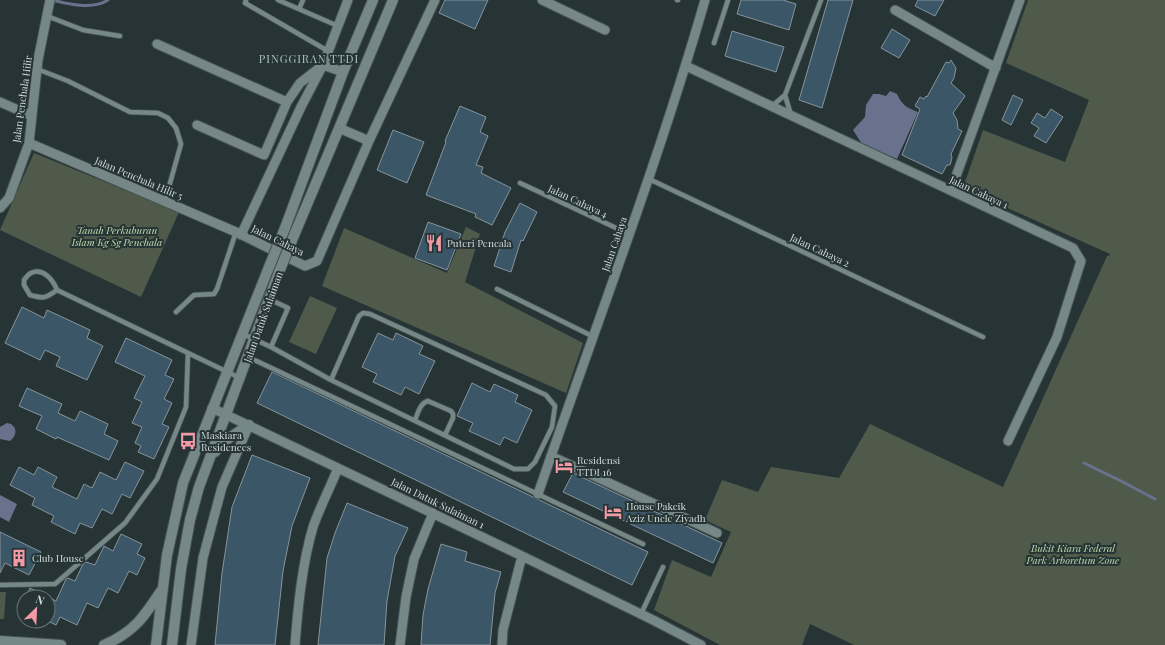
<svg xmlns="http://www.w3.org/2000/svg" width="1165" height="645" font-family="'Playfair Display',serif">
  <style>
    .green { fill: #505a4b }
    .water { fill: #68728d }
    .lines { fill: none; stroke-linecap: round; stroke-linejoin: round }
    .stream { stroke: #68728d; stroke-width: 3 }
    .building { fill: #3a5667; stroke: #87949c }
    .lane-casing { stroke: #455151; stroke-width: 6 }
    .street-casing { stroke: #455151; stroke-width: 11 }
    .secondary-casing { stroke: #455151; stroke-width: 12 }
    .lane { stroke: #768788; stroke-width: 4.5 }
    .street { stroke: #768788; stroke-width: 9 }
    .secondary { stroke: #768788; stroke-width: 10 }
    .secondary-bridge-casing { stroke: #455151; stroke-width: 12; stroke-linecap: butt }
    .secondary-bridge { stroke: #768788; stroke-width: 10 }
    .labels { text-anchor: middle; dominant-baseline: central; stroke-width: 4; stroke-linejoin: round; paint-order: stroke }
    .street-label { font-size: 10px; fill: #d2dbdb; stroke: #263435 }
    .park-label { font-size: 10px; font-style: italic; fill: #beddac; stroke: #263435 }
    .poi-label { font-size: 10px; fill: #d2dbdb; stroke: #263435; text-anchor: start }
    .neighbourhood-label { font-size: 11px; letter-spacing: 1px; fill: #b0c2c3; stroke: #263435 }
  </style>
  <rect width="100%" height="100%" fill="#263435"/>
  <path class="green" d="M 1028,0 L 1165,0 L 1165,645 L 854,645 L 810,624 L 802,645 L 720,645 L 654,610 L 672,560 L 711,577 L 731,532 L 705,520 L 722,480 L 758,492 L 771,467 L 839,478 L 870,424 L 1003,487 L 1107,256 L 1109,256 L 1110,254 L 963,188 L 983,130 L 1065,162 L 1089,100 L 1006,63 Z
    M 34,153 L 179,212 L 141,297 L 0,230 Z
    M 466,227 L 480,234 L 465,282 L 583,343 L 566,393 L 322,286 L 344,228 L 447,273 Z
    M 310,296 L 337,308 L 316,354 L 289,342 Z
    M 0,592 L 6,592 L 4,619 L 0,619 Z"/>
  <path class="water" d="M 890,91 L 897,94 C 902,105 907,108 918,112 L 897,159 L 862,144 L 853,130 L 865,117 L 866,105 L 873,94 L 879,94 L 886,96 Z
    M 7,423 L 11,424 C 18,429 16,436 10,441 L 0,439 L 0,427 Z
    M 0,495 L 17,504 L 9,522 L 0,517 Z"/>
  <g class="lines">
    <path class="stream" d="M 52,0 C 68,4 93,10 108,0
      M 1084,463 L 1121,481 L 1155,499"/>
  </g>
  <path class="building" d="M 445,0 L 488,0 L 475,29 L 439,13 Z
    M 741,0 L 783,0 L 796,4 L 789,30 L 737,14 Z
    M 828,0 L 853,0 L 822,108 L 799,100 Z
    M 918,0 L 944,0 L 935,16 L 915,6 Z
    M 892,29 L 910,40 L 899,58 L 881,48 Z
    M 732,31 L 784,47 L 776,72 L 725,56 Z
    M 951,60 L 956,68 L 954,78 L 951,83 L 965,96 L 953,113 L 957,120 L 958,129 L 962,131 L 951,154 L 952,158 L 950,165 L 947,165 L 942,174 L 902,155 L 920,109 L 915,106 L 920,97 L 924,99 L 926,96 L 927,97 L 946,62 L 949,63 Z
    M 1013,95 L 1023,100 L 1011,125 L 1002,120 Z
    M 460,106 L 486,117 L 480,132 L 488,136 L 476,165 L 483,167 L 481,173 L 511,188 L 492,225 L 475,217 L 476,214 L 426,195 L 446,142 L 445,141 Z
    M 1051,109 L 1063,117 L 1046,143 L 1034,136 L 1039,128 L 1031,123 L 1037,113 L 1045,118 Z
    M 393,130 L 424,142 L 407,183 L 377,170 Z
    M 520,203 L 537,212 L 523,241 L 521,240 L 511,272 L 494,266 L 505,232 Z
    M 428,222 L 461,234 L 447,270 L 415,258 Z
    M 22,307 L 44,318 L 47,310 L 90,330 L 87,338 L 103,346 L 87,380 L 56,366 L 60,357 L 45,350 L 40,360 L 5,343 Z
    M 378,333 L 393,340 L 396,333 L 423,346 L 419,354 L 435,361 L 419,394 L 405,387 L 401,395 L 373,382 L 377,374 L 362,367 Z
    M 126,338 L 172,360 L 165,375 L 174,379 L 164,399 L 172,403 L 162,424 L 169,427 L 154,459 L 138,452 L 141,446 L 135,443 L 142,427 L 132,423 L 142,402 L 134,398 L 145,376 L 115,362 Z
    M 272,372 L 648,552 L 632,585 L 257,403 Z
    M 472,383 L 490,392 L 494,384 L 518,395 L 515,402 L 532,410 L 517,443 L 504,437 L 500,445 L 469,431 L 473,423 L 457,416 Z
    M 27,388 L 62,404 L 58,413 L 75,421 L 80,411 L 108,424 L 104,434 L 118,441 L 109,460 L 57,437 L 56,439 L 36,429 L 42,416 L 19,406 Z
    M 252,455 L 310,478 L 292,526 L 283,571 L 275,645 L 215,645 L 222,573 L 232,507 Z
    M 125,462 L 144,471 L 130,498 L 122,494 L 112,514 L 102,509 L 92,528 L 80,523 L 75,534 L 51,522 L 54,516 L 32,505 L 35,498 L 10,485 L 19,467 L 34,475 L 38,467 L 57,477 L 52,487 L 77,499 L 84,484 L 92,488 L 100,472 L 116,480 Z
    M 573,473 L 722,543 L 713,563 L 563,492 Z
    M 347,503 L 408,528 L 395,556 L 387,601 L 384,645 L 318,645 L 327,558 L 335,533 Z
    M 0,532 L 41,552 L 29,575 L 5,563 L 0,573 Z
    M 121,534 L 142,544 L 137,554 L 145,558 L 137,575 L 129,571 L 118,593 L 108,588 L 98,608 L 87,603 L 77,625 L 60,617 L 56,625 L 48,621 L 48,597 L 56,601 L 66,579 L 68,578 L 75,581 L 83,564 L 86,562 L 95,565 L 104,546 L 113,551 Z
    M 441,544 L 467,552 L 465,561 L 501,572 L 495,593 L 490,645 L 421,645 L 423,615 L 428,589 Z
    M 30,588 L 48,597 L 26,597 Z"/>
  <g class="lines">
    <g class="lane-casing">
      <path id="lane" d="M 246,0 L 245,3 L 328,51
        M 278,0 L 338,26
        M 677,0 L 678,0
        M 299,9 L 303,0
        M 47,16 L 83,30 L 120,36
        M 714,43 L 728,0
        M 37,69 L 68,81 L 130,112 L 158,113 L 168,118 L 176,128 L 181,144 L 165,201
        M 785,95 L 821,0
        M 772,106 L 785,95 L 791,115
        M 649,179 L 983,337
        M 520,183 L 629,234
        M 497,289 L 594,337
        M 57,290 C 46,298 44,299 30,295 L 24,285 L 24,280 C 26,278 28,274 31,273 C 43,267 53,280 57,290 L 240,378
        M 269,299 L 288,308 L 271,347
        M 176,312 L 194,295 L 214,294 L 217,289 L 236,232
        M 243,334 L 271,347 L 331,380 L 514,469 L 528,469 L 535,462 L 552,427 L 555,406 L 546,395 L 370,314 L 363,313 L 359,316 L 331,380
        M 248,357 L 643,544
        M 415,420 C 418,413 420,403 428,401 L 451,411 L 453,414 L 453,418 L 445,435
        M 0,585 L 55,584 L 125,523 L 157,479 L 186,407 L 188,353
        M 641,614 L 663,567"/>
    </g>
    <g class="street-casing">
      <path id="street" d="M 542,0 L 605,30
        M 895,10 L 996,68
        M 157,44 L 287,102 L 300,83 L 323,65 L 343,72
        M 686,66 L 1073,248 L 1081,261 L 1057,337 L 1008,441
        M 0,102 L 32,116
        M 197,125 L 264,155 L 287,102
        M 339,128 L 369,141
        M 29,143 L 236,232 L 305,266 L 317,261 L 369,141 L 435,0
        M 951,190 L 1020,0
        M 0,208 L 9,198 L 29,143 L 38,60 L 50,0
        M 241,235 L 301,107 L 323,65 L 348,0
        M 212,408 L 522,556 L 653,620 L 701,645
        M 551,456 L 717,533
        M 538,494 C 594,330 657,167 705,0
        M 191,645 L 203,558 L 222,487 L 249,425
        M 295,645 C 298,606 302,565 313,527 C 320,507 330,488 338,468
        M 400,645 L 406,597 L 414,559 L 433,513
        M 502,645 L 503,630 L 522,556"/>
    </g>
    <g class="secondary-casing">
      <path id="secondary" d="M 285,228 L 343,72 L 373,0
        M 295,233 L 393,0
        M 215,452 L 223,442 L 249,425
        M 0,641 L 61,645
        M 104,645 C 134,632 144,617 161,591
        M 156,645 L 167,555 L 183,483 L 269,267
        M 172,645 L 181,569 L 190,520 L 199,487 L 279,272"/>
    </g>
    <use href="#lane" class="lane"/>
    <use href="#street" class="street"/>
    <use href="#secondary" class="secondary"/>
    <g class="secondary-bridge-casing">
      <path id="secondary-bridge" d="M 269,267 L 285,228
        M 279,272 L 295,233"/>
    </g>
    <use href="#secondary-bridge" class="secondary-bridge"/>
  </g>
  <defs>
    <g id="restaurant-bare" transform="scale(1.38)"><path d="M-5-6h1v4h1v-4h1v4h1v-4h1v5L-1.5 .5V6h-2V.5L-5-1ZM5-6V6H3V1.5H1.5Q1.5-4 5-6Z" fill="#f49aa6" stroke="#263435" stroke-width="2.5" paint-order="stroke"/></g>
    <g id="bus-bare" transform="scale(1.38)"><path d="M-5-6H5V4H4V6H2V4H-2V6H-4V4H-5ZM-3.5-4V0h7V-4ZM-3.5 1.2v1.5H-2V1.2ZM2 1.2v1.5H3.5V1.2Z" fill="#f49aa6" stroke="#263435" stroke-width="2.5" paint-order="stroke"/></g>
    <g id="hotel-bare" transform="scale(1.38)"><path d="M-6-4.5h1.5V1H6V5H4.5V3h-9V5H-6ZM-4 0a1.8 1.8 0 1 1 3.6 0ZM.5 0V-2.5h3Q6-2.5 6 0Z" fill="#f49aa6" stroke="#263435" stroke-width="2.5" paint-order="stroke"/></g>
    <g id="building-bare" transform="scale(1.38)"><path d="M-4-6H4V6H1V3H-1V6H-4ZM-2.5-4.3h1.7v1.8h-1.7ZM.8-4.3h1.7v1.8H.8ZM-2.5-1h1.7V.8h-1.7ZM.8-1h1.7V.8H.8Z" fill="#f49aa6" stroke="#263435" stroke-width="2.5" paint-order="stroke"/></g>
  </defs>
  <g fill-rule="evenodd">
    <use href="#restaurant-bare" x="434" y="243"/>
    <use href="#bus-bare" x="188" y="441"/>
    <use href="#hotel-bare" x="564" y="466"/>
    <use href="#hotel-bare" x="613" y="512"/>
    <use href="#building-bare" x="19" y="558"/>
  </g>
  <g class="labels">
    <g class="street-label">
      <text transform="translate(22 99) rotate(-82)">Jalan Penchala Hilir</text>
      <text transform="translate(139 178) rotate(23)">Jalan Penchala Hilir 5</text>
      <text transform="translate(979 192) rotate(25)">Jalan Cahaya 1</text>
      <text transform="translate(578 201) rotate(25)">Jalan Cahaya 4</text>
      <text transform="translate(278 240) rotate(26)">Jalan Cahaya</text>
      <text transform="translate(614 244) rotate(-71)">Jalan Cahaya</text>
      <text transform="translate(820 250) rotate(25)">Jalan Cahaya 2</text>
      <text transform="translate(263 317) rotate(-70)">Jalan Datuk Sulaiman</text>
      <text transform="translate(438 503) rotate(26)">Jalan Datuk Sulaiman 1</text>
    </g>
    <g class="park-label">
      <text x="117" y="230">Tanah Perkuburan<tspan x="117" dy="12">Islam Kg Sg Penchala</tspan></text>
      <text x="1073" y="548">Bukit Kiara Federal<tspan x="1073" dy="12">Park Arboretum Zone</tspan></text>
    </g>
    <g class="poi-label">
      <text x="447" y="243">Puteri Pencala</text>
      <text x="201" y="435">Maskiara<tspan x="201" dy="12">Residences</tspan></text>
      <text x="577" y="460">Residensi<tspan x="577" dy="12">TTDI 16</tspan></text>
      <text x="626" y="506">House Pakcik<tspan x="626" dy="12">Aziz Uncle Ziyadh</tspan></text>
      <text x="32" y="558">Club House</text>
    </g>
    <g class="neighbourhood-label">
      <text x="309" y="58">PINGGIRAN TTDI</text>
    </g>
  </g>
  <g transform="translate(36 609) rotate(24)"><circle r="19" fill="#263435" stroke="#6b7777"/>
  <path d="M0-3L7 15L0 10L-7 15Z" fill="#f49aa6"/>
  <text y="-6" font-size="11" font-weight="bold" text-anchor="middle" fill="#d2dbdb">N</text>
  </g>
</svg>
